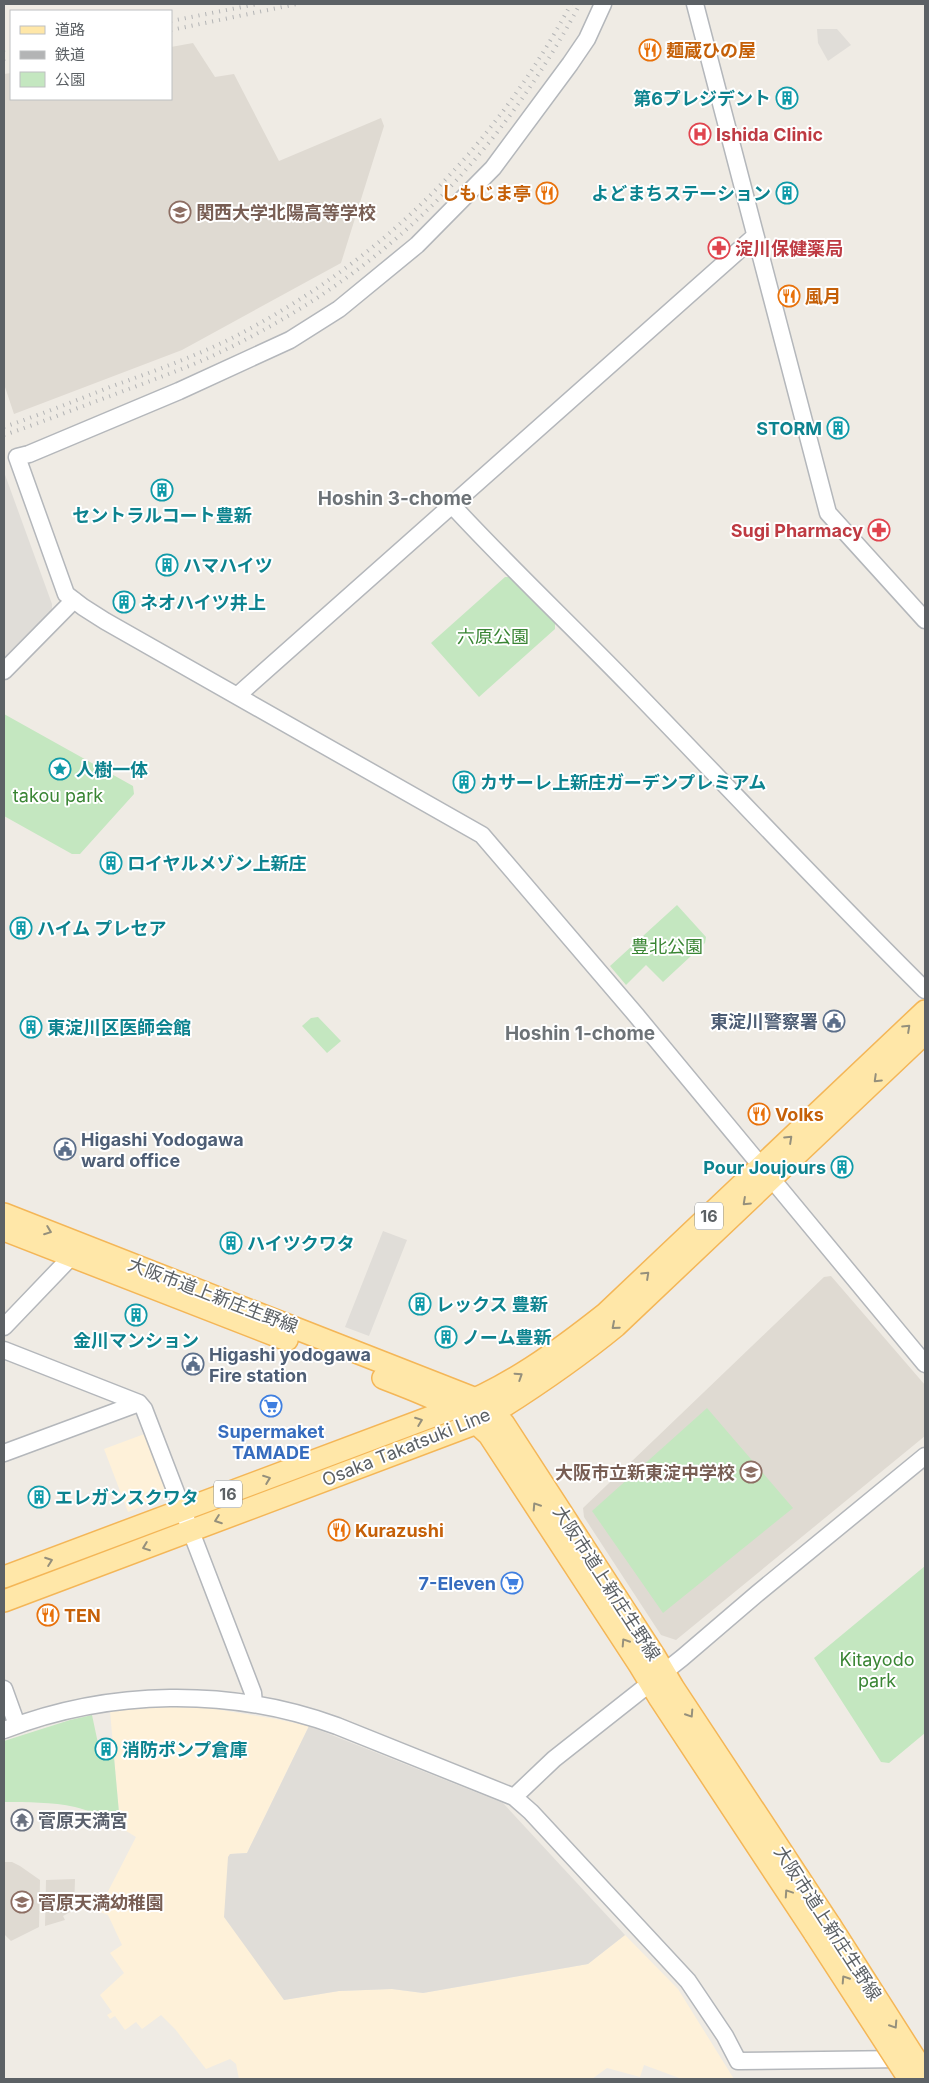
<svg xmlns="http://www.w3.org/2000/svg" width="929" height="2083" font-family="Inter,'Noto Sans JP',sans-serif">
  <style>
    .commercial { fill: #fef1d9 }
    .industrial { fill: #e0ddd8 }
    .education { fill: #dfdad2 }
    .green { fill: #c4e7c0 }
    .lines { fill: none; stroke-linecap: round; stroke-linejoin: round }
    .minor-casing { stroke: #b4b7bb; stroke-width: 19 }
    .major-casing { stroke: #f4b657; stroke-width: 24 }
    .minor { stroke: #fff; stroke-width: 16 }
    .major { stroke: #ffe7a8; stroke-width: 21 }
    .rail { stroke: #b3b4b5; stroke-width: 4; stroke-dasharray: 1 6; stroke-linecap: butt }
    .major-bridge-casing { stroke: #f4b657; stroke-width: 24; stroke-linecap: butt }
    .major-bridge { stroke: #ffe7a8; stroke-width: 21 }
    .oneway { stroke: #95907c }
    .labels { text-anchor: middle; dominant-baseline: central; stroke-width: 4; stroke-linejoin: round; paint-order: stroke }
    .shield { fill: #fff; stroke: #8d9093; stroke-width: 1 }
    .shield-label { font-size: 16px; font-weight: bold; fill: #5c6165 }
    .food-label { font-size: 18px; font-weight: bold; fill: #c56008; stroke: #fff; text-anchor: start }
    .culture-label { font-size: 18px; font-weight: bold; fill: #0d838f; stroke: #fff; text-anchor: start }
    .health-label { font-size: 18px; font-weight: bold; fill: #be3a42; stroke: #fff; text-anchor: start }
    .education-label { font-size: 18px; font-weight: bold; fill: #785e54; stroke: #fff; text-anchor: start }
    .park-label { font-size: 18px; fill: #398533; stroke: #fff }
    .service-label { font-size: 18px; font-weight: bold; fill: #4e5e75; stroke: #fff; text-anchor: start }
    .street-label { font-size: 18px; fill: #5c6165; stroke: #fff }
    .shop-label { font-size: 18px; font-weight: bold; fill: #366cbe; stroke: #fff }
    .worship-label { font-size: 18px; font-weight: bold; fill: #5b616d; stroke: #fff; text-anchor: start }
    .neighbourhood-label { font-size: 19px; font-weight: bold; fill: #6d7377; stroke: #fff }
  </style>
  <rect width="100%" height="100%" fill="#efebe4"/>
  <path class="commercial" d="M 147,1433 L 168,1489 L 165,1497 L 128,1512 L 104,1449 Z
    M 164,1707 L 209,1708 L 276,1719 L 309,1726 L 247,1853 L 230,1854 L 284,2000 L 339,1991 L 392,1989 L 423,1993 L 588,1964 L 625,1935 L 678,1989 L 734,2079 L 682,2079 L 644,2065 L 640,2077 L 607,2068 L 592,2079 L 239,2079 L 236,2064 L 230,2059 L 206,2069 L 175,2029 L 161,2015 L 142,2029 L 136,2022 L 125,2030 L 115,2016 L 110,2019 L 107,2015 L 112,2012 L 100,1995 L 124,1973 L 110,1953 L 122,1945 L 108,1915 L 98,1911 L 136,1837 L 118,1826 L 120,1824 L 110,1711 Z"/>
  <path class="industrial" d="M 817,29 L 837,29 L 851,45 L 828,61 L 818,43 Z
    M 4,472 L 52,604 L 52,613 L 4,661 Z
    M 383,1231 L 407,1240 L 369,1336 L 345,1327 Z
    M 309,1726 L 503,1803 L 625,1935 L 588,1964 L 423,1993 L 392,1989 L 339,1991 L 284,2000 L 224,1917 L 228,1857 L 230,1854 L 247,1853 Z"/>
  <path class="education" d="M 193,43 L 215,77 L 234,74 L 279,161 L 381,118 L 384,126 L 341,263 L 182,350 L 14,414 L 4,384 L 4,74 L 11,73 L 11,99 L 171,99 L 171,47 Z
    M 831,1276 L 925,1385 L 925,1436 L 676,1640 L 661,1635 L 584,1517 L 583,1508 L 824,1277 Z
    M 4,1862 L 12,1862 L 20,1866 L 40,1880 L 39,1927 L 11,1941 L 4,1934 Z
    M 75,1879 L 74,1910 L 63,1916 L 65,1920 L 45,1926 L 46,1880 Z"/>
  <path class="green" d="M 505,577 L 512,577 L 555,620 L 555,629 L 479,697 L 431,643 Z
    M 4,714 L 133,786 L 134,794 L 80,854 L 72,854 L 4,816 Z
    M 677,905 L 706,937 L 705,943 L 663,982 L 646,965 L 626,985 L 610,966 Z
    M 318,1017 L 341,1041 L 327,1053 L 302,1026 L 311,1018 Z
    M 707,1408 L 793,1508 L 663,1613 L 592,1511 Z
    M 165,1527 L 167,1529 L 4,1591 L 4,1587 Z
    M 925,1566 L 925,1733 L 889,1763 L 881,1762 L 814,1658 Z
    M 92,1715 L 99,1748 L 113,1746 L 120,1824 L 118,1826 C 104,1819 90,1810 75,1807 C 52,1802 27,1802 4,1802 L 4,1741 L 70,1720 Z"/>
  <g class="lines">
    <g class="minor-casing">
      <path id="minor" d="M 603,4 L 587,39 L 570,64 L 493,168 L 417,245 L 339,309 L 290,340 L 179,391 L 29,454 L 17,457 L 66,594 L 83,607 L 105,621 L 482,835 L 636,1015 L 925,1364
        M 695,4 L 828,513 L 925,620
        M 451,504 C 509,567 571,625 631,687 C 729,788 825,891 925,990
        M 4,671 L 74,600
        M 238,695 L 755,236
        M 4,1327 L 71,1257
        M 4,1350 L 139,1403 L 144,1409 L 253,1693 L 254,1703
        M 4,1453 L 139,1403
        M 4,1689 L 17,1725
        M 4,1730 C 110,1689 230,1687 337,1726 L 514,1797 L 531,1812 L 688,1981 L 725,2036 L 738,2061 L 904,2059
        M 514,1797 L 554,1759 L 682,1658 L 758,1593 L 925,1456"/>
    </g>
    <g class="major-casing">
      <path id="major" d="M 4,1214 L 476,1399 L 494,1412 L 504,1424 L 654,1655 L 673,1687 L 830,1925
        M 4,1230 L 287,1340
        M 383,1378 C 419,1392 462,1407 489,1435 L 640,1666 L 660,1699 L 815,1934
        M 4,1577 L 452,1409 C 510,1386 557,1352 605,1314 L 925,1011
        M 4,1601 L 477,1423 C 526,1393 572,1362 616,1326 L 925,1033"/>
    </g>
    <use href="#minor" class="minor"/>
    <use href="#major" class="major"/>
    <path class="rail" d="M 171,21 L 257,4
      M 171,30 L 297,4
      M 4,50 L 11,49
      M 4,59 L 11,57
      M 4,427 C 39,415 75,401 110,387 C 149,373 188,359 226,341 C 378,265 491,153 571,4
      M 4,435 C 40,423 77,408 113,395 C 152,380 191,367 229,348 C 387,270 497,159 580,4"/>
    <g class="major-bridge-casing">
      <path id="major-bridge" d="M 830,1925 L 925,2074
        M 815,1934 L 909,2079"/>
    </g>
    <use href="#major-bridge" class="major-bridge"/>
  </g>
  <defs><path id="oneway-chevron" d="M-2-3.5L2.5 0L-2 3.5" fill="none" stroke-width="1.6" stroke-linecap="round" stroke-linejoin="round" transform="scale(1.25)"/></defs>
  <g class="oneway">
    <use href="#oneway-chevron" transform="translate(907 1028) rotate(-43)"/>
    <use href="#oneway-chevron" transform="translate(877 1079) rotate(136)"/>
    <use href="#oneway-chevron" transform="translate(789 1139) rotate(-43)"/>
    <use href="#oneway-chevron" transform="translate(746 1202) rotate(137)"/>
    <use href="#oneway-chevron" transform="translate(48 1231) rotate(21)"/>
    <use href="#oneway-chevron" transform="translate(646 1275) rotate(-43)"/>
    <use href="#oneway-chevron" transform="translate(615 1326) rotate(139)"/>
    <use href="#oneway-chevron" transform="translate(519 1376) rotate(-33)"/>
    <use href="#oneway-chevron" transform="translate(419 1421) rotate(-21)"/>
    <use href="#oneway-chevron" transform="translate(267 1479) rotate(-21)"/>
    <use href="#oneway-chevron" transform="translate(536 1506) rotate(-123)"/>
    <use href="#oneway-chevron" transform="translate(218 1520) rotate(160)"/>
    <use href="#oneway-chevron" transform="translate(146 1547) rotate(159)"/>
    <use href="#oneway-chevron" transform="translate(49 1561) rotate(-20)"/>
    <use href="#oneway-chevron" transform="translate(625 1642) rotate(-123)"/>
    <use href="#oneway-chevron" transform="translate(690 1714) rotate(57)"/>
    <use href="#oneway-chevron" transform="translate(788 1893) rotate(-124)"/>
    <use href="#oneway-chevron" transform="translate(845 1979) rotate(-123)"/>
    <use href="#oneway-chevron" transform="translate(894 2025) rotate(57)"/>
  </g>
  <defs>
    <g id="restaurant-ring" transform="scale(1.125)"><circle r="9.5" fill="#fff" stroke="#e8710a" stroke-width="1.5"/><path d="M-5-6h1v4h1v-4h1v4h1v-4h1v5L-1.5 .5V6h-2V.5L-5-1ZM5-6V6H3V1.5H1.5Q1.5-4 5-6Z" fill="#e8710a"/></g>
    <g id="building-ring" transform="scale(1.125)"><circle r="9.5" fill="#fff" stroke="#0f9aa8" stroke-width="1.5"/><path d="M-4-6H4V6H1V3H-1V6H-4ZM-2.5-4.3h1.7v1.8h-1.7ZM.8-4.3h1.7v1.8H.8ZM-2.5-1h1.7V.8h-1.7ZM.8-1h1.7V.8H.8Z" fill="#0f9aa8"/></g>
    <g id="hospital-ring" transform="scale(1.125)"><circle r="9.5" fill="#fff" stroke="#e0444e" stroke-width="1.5"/><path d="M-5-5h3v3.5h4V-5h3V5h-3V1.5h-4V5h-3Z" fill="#e0444e"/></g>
    <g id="school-ring" transform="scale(1.125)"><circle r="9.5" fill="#fff" stroke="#8d6e63" stroke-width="1.5"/><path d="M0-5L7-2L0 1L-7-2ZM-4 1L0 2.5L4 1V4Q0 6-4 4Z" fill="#8d6e63"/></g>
    <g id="pharmacy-ring" transform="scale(1.125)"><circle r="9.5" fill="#fff" stroke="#e0444e" stroke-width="1.5"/><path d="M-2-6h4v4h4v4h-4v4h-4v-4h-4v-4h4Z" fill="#e0444e"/></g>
    <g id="sight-ring" transform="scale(1.125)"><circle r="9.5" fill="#fff" stroke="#0f9aa8" stroke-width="1.5"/><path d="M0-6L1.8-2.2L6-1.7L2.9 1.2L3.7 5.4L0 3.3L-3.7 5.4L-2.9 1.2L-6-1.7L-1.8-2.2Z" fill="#0f9aa8"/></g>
    <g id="civic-ring" transform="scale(1.125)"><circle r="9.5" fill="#fff" stroke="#5c6f8a" stroke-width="1.5"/><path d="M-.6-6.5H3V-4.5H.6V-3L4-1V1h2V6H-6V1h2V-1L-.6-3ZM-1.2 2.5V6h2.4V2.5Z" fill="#5c6f8a"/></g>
    <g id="supermarket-ring" transform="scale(1.125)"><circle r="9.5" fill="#fff" stroke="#3f7fe0" stroke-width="1.5"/><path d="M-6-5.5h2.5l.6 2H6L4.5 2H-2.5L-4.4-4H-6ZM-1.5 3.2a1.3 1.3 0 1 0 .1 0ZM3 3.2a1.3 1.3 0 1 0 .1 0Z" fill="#3f7fe0"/></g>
    <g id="temple-ring" transform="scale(1.125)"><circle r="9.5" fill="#fff" stroke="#6b7280" stroke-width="1.5"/><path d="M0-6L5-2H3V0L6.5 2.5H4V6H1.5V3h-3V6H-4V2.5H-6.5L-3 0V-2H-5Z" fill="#6b7280"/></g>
  </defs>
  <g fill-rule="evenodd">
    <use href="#restaurant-ring" x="650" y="50"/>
    <use href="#building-ring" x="787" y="98"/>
    <use href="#hospital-ring" x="700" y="134"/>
    <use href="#restaurant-ring" x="547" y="193"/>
    <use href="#building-ring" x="787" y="193"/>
    <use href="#school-ring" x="180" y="212"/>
    <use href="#pharmacy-ring" x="719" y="248"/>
    <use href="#restaurant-ring" x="789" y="296"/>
    <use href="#building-ring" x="838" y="428"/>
    <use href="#building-ring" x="162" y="490"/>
    <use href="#pharmacy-ring" x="879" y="530"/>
    <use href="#building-ring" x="167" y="565"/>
    <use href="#building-ring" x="124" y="602"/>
    <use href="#sight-ring" x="60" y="769"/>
    <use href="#building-ring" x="464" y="782"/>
    <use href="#building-ring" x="111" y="863"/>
    <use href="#building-ring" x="21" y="928"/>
    <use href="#civic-ring" x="834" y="1021"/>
    <use href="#building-ring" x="31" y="1027"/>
    <use href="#restaurant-ring" x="759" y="1114"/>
    <use href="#civic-ring" x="65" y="1149"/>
    <use href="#building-ring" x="842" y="1167"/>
    <use href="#building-ring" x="231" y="1243"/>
    <use href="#building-ring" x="420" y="1304"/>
    <use href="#building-ring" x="136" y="1315"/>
    <use href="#building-ring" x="446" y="1337"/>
    <use href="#civic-ring" x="193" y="1364"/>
    <use href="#supermarket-ring" x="271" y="1406"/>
    <use href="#school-ring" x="751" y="1472"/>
    <use href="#building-ring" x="39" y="1497"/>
    <use href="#restaurant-ring" x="339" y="1530"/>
    <use href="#supermarket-ring" x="512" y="1583"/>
    <use href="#restaurant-ring" x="48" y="1615"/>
    <use href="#building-ring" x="106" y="1749"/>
    <use href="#temple-ring" x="22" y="1820"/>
    <use href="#school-ring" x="22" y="1902"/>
  </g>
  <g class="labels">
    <g class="shield">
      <rect x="695" y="1202.5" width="28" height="27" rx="4"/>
      <rect x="214" y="1480.5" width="28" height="27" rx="4"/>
    </g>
    <g class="shield-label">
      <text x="709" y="1216">16</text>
      <text x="228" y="1494">16</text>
    </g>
    <g class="food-label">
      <text x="666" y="50">麺蔵ひの屋</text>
      <text x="531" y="193" text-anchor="end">しもじま亭</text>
      <text x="805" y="296">風月</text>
      <text x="775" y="1114">Volks</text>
      <text x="355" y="1530">Kurazushi</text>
      <text x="64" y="1615">TEN</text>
    </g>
    <g class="culture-label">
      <text x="771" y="98" text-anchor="end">第6プレジデント</text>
      <text x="771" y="193" text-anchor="end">よどまちステーション</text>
      <text x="822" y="428" text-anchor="end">STORM</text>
      <text x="162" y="515" text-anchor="middle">セントラルコート豊新</text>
      <text x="183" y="565">ハマハイツ</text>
      <text x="140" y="602">ネオハイツ井上</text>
      <text x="76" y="769">人樹一体</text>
      <text x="480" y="782">カサーレ上新庄ガーデンプレミアム</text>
      <text x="127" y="863">ロイヤルメゾン上新庄</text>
      <text x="37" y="928">ハイム プレセア</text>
      <text x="47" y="1027">東淀川区医師会館</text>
      <text x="826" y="1167" text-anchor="end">Pour Joujours</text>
      <text x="247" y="1243">ハイツクワタ</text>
      <text x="436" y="1304">レックス 豊新</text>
      <text x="462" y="1337">ノーム豊新</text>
      <text x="136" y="1340" text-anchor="middle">金川マンション</text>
      <text x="55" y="1497">エレガンスクワタ</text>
      <text x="122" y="1749">消防ポンプ倉庫</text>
    </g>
    <g class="health-label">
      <text x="716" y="134">Ishida Clinic</text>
      <text x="735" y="248">淀川保健薬局</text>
      <text x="863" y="530" text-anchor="end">Sugi Pharmacy</text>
    </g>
    <g class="education-label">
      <text x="196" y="212">関西大学北陽高等学校</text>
      <text x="735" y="1472" text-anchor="end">大阪市立新東淀中学校</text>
      <text x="38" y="1902">菅原天満幼稚園</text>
    </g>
    <g class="park-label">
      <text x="493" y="636">六原公園</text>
      <text x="58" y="795">takou park</text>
      <text x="667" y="946">豊北公園</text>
      <text x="877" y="1659">Kitayodo<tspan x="877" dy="21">park</tspan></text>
    </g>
    <g class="service-label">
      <text x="818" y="1021" text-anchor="end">東淀川警察署</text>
      <text x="81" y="1139">Higashi Yodogawa<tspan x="81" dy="21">ward office</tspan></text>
      <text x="209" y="1354">Higashi yodogawa<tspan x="209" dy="21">Fire station</tspan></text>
    </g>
    <g class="street-label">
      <text transform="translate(213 1295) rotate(21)">大阪市道上新庄生野線</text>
      <text transform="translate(406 1447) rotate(-22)">Osaka Takatsuki Line</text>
      <text transform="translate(607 1583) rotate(57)">大阪市道上新庄生野線</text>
      <text transform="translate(828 1923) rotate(57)">大阪市道上新庄生野線</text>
    </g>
    <g class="shop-label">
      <text x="271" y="1431">Supermaket<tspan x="271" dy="21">TAMADE</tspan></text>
      <text x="496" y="1583" text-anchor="end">7-Eleven</text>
    </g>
    <g class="worship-label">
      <text x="38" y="1820">菅原天満宮</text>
    </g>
    <g class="neighbourhood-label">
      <text x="395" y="498">Hoshin 3-chome</text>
      <text x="580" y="1033">Hoshin 1-chome</text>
    </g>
  </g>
  <rect width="929" height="2083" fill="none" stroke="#5c6165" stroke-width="10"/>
  <rect x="10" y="10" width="162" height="90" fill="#ffffff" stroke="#bec0c1"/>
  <rect x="20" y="26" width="25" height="8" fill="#ffe7a8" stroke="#bec0c1"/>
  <text x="55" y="35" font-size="15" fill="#5c6165">道路</text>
  <rect x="20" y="51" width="25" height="8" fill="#b3b4b5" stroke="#bec0c1"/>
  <text x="55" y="60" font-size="15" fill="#5c6165">鉄道</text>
  <rect x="20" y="72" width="25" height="15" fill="#c4e7c0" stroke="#bec0c1"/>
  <text x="55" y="85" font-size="15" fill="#5c6165">公園</text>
</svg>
